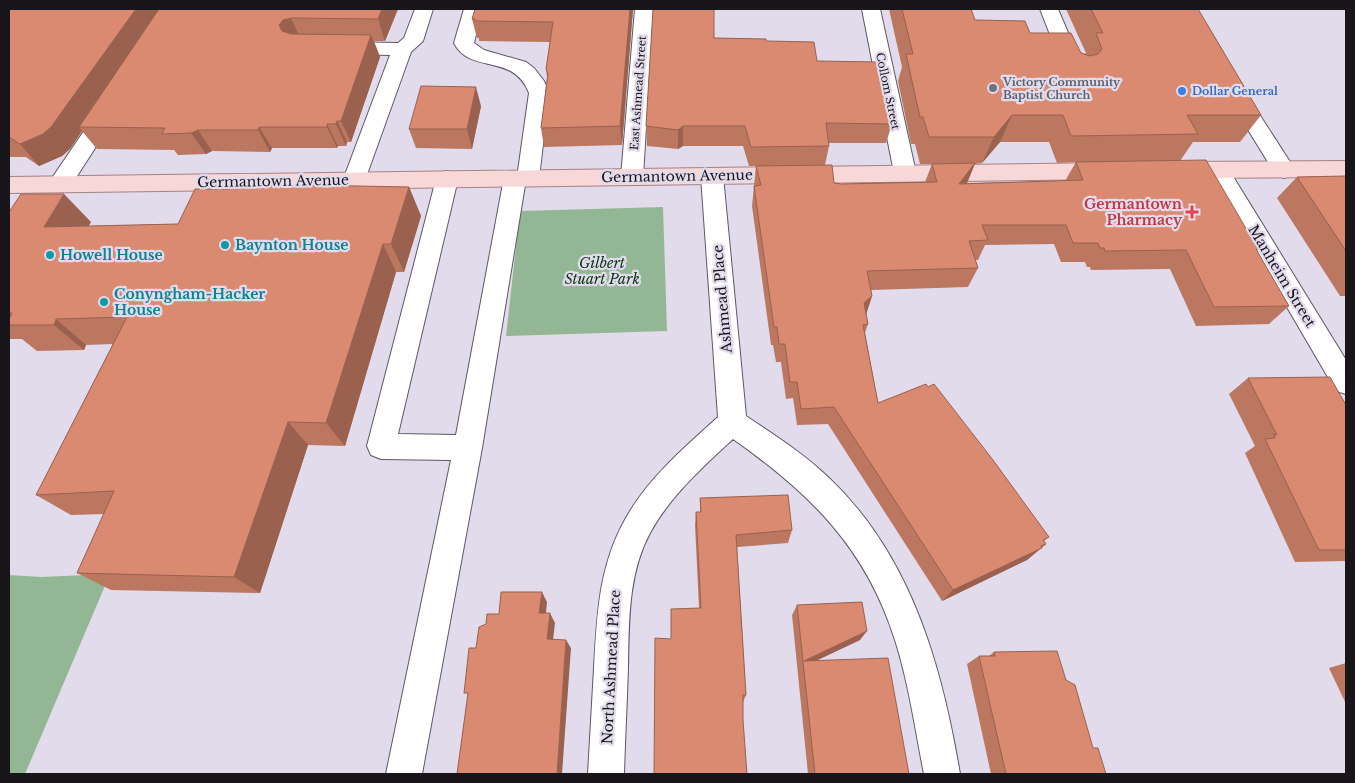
<svg xmlns="http://www.w3.org/2000/svg" width="1355" height="783" font-family="'Libre Baskerville',serif">
  <style>
    .green { fill: #93b794 }
    .lines { fill: none; stroke-linecap: round; stroke-linejoin: round }
    .minor-casing { stroke: #5d5765; stroke-width: 2 }
    .major-casing { stroke: #a58284; stroke-width: 2 }
    .minor { fill: #fff; fill-rule: evenodd }
    .major { fill: #f7d7d7; fill-rule: evenodd }
    .wall { fill: #bb7760; fill-rule: evenodd }
    .shaded-wall { fill: #99614e }
    .building { fill: #da8a70; stroke: #99614e }
    .worship-dot { fill: #6b7280; stroke: #e2dbec; stroke-width: 2 }
    .shop-dot { fill: #3f7fe0; stroke: #e2dbec; stroke-width: 2 }
    .health-dot { fill: #e0444e; stroke: #e2dbec; stroke-width: 2 }
    .culture-dot { fill: #0f9aa8; stroke: #e2dbec; stroke-width: 2 }
    .labels { text-anchor: middle; dominant-baseline: central; stroke-width: 4.5; stroke-linejoin: round; paint-order: stroke }
    .far-worship-label { font-size: 11px; font-weight: bold; fill: #5b616d; stroke: #e2dbec; text-anchor: start }
    .far-street-label { font-size: 11px; fill: #18151b; stroke: #e2dbec }
    .far-shop-label { font-size: 11px; font-weight: bold; fill: #366cbe; stroke: #e2dbec; text-anchor: start }
    .street-label { font-size: 14px; fill: #18151b; stroke: #e2dbec }
    .health-label { font-size: 14px; font-weight: bold; fill: #be3a42; stroke: #e2dbec; text-anchor: end }
    .culture-label { font-size: 14px; font-weight: bold; fill: #0d838f; stroke: #e2dbec; text-anchor: start }
    .park-label { font-size: 14px; font-style: italic; fill: #07350f; stroke: #e2dbec }
  </style>
  <rect width="100%" height="100%" fill="#e2dbec"/>
  <path class="green" d="M 663,207 L 667,331 L 506,336 L 520,211 Z
    M 110,574 L 25,774 L 9,774 L 9,575 L 41,577 Z"/>
  <g class="lines">
    <g class="minor-casing">
      <path id="minor" d="M 415,9 L 433,9 L 423,41 L 411,52 L 365,180 L 362,186 L 354,188 L 346,186 L 343,180 L 390,55 L 341,54 L 334,52 L 331,48 L 334,44 L 341,42 L 398,43 L 404,38 Z
        M 464,9 L 482,9 L 474,43 L 484,50 L 526,62 L 534,68 L 544,81 L 549,93 L 539,178 L 536,184 L 525,185 L 482,448 L 422,774 L 386,774 L 451,460 L 381,459 L 371,455 L 367,446 L 436,179 L 439,173 L 447,171 L 455,173 L 458,179 L 398,434 L 456,435 L 504,178 L 507,172 L 518,171 L 529,93 C 513,52 470,75 454,43 Z
        M 635,9 L 653,9 L 643,177 L 640,183 L 632,185 L 624,183 L 621,177 Z
        M 862,9 L 880,9 L 916,173 L 913,179 L 905,181 L 897,179 L 894,173 Z
        M 1040,9 L 1058,9 L 1083,68 L 1080,72 L 1073,74 L 1066,72 L 1063,68 Z
        M 1234,84 L 1241,86 L 1292,165 L 1295,170 L 1292,175 L 1284,178 L 1276,175 L 1224,91 L 1227,86 Z
        M 110,101 L 117,103 L 121,108 L 68,190 L 60,192 L 52,190 L 49,184 L 52,178 L 103,103 Z
        M 1218,162 L 1226,165 L 1346,360 L 1346,394 L 1336,391 L 1207,170 L 1210,165 Z
        M 712,168 L 720,170 L 723,176 L 746,416 C 774,435 803,453 828,477 C 911,555 942,666 960,774 L 924,774 C 915,729 909,684 895,640 C 866,548 810,493 733,439 C 703,467 670,496 650,533 C 628,574 629,621 628,667 C 627,703 625,738 624,774 L 588,774 C 590,739 592,703 594,668 C 597,612 599,561 630,511 C 652,475 686,446 718,417 L 701,176 L 704,170 Z"/>
    </g>
    <g class="major-casing">
      <path id="major" d="M 1346,161 L 1346,177 L 1175,178 L 1167,175 L 1164,170 L 1167,165 L 1175,162 Z
        M 1107,163 L 1115,166 L 1118,171 L 1115,176 L 1107,179 L 9,193 L 9,177 Z"/>
    </g>
    <use href="#minor" class="minor"/>
    <use href="#major" class="major"/>
  </g>
  <path class="wall" d="M 9,9 L 398,9 L 385,41 L 374,41 L 380,57 L 351,142 L 347,142 L 346,146 L 338,146 L 337,148 L 272,148 L 270,152 L 212,151 L 206,154 L 178,155 L 174,150 L 97,149 L 82,131 L 70,149 L 62,156 L 39,166 L 26,157 L 9,157 Z
    M 475,9 L 633,9 L 622,145 L 544,147 L 541,128 L 547,77 L 546,69 L 550,42 L 479,41 L 479,38 L 477,38 L 472,19 Z
    M 889,9 L 971,9 L 975,20 L 1030,33 L 1085,54 L 1086,53 L 1066,9 L 1198,9 L 1261,115 L 1240,142 L 1193,142 L 1180,161 L 1258,249 L 1257,251 L 1289,306 L 1269,324 L 1196,326 L 1170,269 L 1091,270 L 1090,267 L 1087,267 L 1085,262 L 1061,262 L 1054,244 L 985,245 L 978,260 L 975,260 L 978,268 L 968,287 L 871,290 L 872,296 L 866,313 L 868,324 L 865,333 L 878,403 L 1049,537 L 1044,541 L 1046,544 L 1027,560 L 942,601 L 828,424 L 797,425 L 793,398 L 786,399 L 781,362 L 776,362 L 773,345 L 771,345 L 752,206 L 756,166 L 749,166 L 743,146 L 683,146 L 678,149 L 647,146 L 646,126 L 714,38 L 766,41 L 817,61 L 892,124 L 886,143 L 828,143 L 829,146 L 825,165 L 834,183 L 841,184 L 925,182 L 932,164 L 920,164 L 915,144 L 911,144 L 898,81 L 902,67 ZM 1000,142 L 1049,142 L 1057,163 L 1076,162 L 1065,181 L 967,183 L 975,164 L 982,163 Z
    M 481,106 L 472,149 L 416,148 L 409,129 Z
    M 1346,176 L 1346,296 L 1340,296 L 1277,198 L 1297,177 Z
    M 409,187 L 421,216 L 404,272 L 396,272 L 345,446 L 308,445 L 260,593 L 111,590 L 77,573 L 104,514 L 71,515 L 36,495 L 113,344 L 86,345 L 84,350 L 37,351 L 22,339 L 9,339 L 9,212 L 91,222 L 88,226 L 178,224 Z
    M 1248,378 L 1346,405 L 1346,561 L 1295,562 L 1245,453 L 1255,446 L 1229,394 Z
    M 700,498 L 792,530 L 788,543 L 737,547 L 746,695 L 743,702 L 671,639 L 699,608 L 695,525 L 696,512 L 700,512 Z
    M 797,605 L 860,640 L 817,660 L 909,774 L 808,774 L 792,615 Z
    M 994,652 L 1066,680 L 1093,748 L 1106,774 L 991,774 L 967,664 L 979,656 L 989,656 Z
    M 1346,663 L 1346,704 L 1329,668 Z"/>
  <path class="shaded-wall" d="M 136,9 L 165,9 L 79,127 L 82,131 L 70,149 L 62,156 L 39,166 L 20,144 Z
    M 382,9 L 398,9 L 385,41 L 378,19 Z
    M 630,9 L 633,9 L 622,145 L 620,126 Z
    M 291,18 L 301,40 L 290,47 L 279,25 L 283,20 Z
    M 371,35 L 380,57 L 351,142 L 341,121 Z
    M 476,87 L 481,106 L 472,149 L 467,129 Z
    M 1012,115 L 1000,142 L 982,163 L 994,137 Z
    M 337,121 L 347,142 L 346,146 L 336,124 Z
    M 327,124 L 338,146 L 337,148 L 327,127 Z
    M 683,126 L 683,146 L 678,149 L 678,130 Z
    M 259,127 L 272,148 L 270,152 L 258,130 Z
    M 198,130 L 212,151 L 206,154 L 191,133 Z
    M 975,163 L 967,183 L 959,184 Z
    M 409,187 L 421,216 L 404,272 L 391,244 Z
    M 64,194 L 91,222 L 72,255 L 44,227 Z
    M 383,244 L 396,272 L 345,446 L 326,423 Z
    M 872,296 L 866,315 L 864,303 Z
    M 56,319 L 86,345 L 84,350 L 54,325 Z
    M 288,422 L 308,445 L 260,593 L 234,577 Z
    M 1046,544 L 1027,560 L 942,601 L 953,590 Z
    M 542,592 L 547,602 L 545,623 L 539,613 Z
    M 550,613 L 555,623 L 552,648 L 547,639 Z
    M 867,631 L 860,640 L 803,667 L 804,661 Z
    M 566,640 L 571,648 L 562,774 L 557,774 Z"/>
  <path class="building" d="M 9,9 L 136,9 L 51,127 L 43,134 L 20,144 L 9,137 Z
    M 159,9 L 382,9 L 378,19 L 291,18 L 283,20 L 279,25 L 282,31 L 291,34 L 371,35 L 341,121 L 337,121 L 336,124 L 327,124 L 327,127 L 259,127 L 258,130 L 198,130 L 191,133 L 162,134 L 165,128 L 79,127 Z
    M 475,9 L 630,9 L 620,126 L 541,128 L 548,74 L 546,69 L 553,22 L 475,21 L 475,19 L 472,19 Z
    M 653,9 L 714,9 L 714,38 L 766,39 L 766,41 L 814,42 L 817,61 L 879,62 L 892,124 L 826,123 L 829,146 L 751,147 L 745,126 L 683,126 L 678,130 L 646,126 Z
    M 902,9 L 971,9 L 975,20 L 1025,21 L 1030,33 L 1071,33 L 1081,53 L 1090,56 L 1098,54 L 1102,49 L 1096,33 L 1103,33 L 1091,9 L 1198,9 L 1261,115 L 1187,115 L 1198,134 L 1071,136 L 1063,115 L 1012,115 L 994,137 L 929,137 L 923,117 L 920,117 L 906,54 L 913,54 Z
    M 421,86 L 476,87 L 467,129 L 409,129 Z
    M 1206,160 L 1258,249 L 1256,249 L 1289,306 L 1214,307 L 1186,250 L 1105,251 L 1104,248 L 1100,248 L 1098,243 L 1073,243 L 1066,225 L 982,225 L 988,240 L 969,241 L 978,268 L 867,271 L 872,296 L 864,303 L 868,324 L 863,325 L 878,403 L 926,384 L 928,387 L 934,384 L 993,460 L 1049,537 L 1043,540 L 1046,544 L 1041,546 L 1042,548 L 953,590 L 834,407 L 801,409 L 797,382 L 790,382 L 785,344 L 779,344 L 777,327 L 774,327 L 754,186 L 761,185 L 756,166 L 832,165 L 834,183 L 841,184 L 937,182 L 932,164 L 975,163 L 959,184 L 1083,180 L 1076,162 Z
    M 1346,176 L 1346,251 L 1297,177 Z
    M 257,184 L 409,187 L 391,244 L 383,244 L 326,423 L 288,422 L 234,577 L 77,573 L 114,491 L 36,495 L 127,317 L 56,319 L 54,325 L 9,325 L 9,319 L 12,313 L 9,313 L 9,212 L 21,194 L 64,194 L 44,227 L 178,224 L 195,189 L 230,189 L 232,185 Z
    M 1330,377 L 1346,405 L 1346,550 L 1319,550 L 1265,439 L 1275,438 L 1274,434 L 1277,435 L 1248,378 Z
    M 788,495 L 792,530 L 736,535 L 746,695 L 743,695 L 743,720 L 747,774 L 654,774 L 655,638 L 671,639 L 671,609 L 701,608 L 696,512 L 701,512 L 700,498 Z
    M 501,592 L 542,592 L 539,613 L 550,613 L 547,639 L 566,640 L 557,774 L 457,774 L 468,693 L 464,693 L 469,648 L 476,648 L 479,627 L 486,624 L 487,614 L 499,614 Z
    M 862,602 L 867,631 L 804,661 L 888,658 L 909,774 L 815,774 L 797,605 Z
    M 1057,651 L 1066,680 L 1075,685 L 1093,748 L 1098,748 L 1106,774 L 1006,774 L 979,656 L 995,656 L 994,652 Z"/>
  <circle class="worship-dot" cx="993" cy="88" r="5"/>
  <circle class="shop-dot" cx="1182" cy="91" r="5"/>
  <path class="health-dot" d="M1189.5 204.5h5v5h5v5h-5v5h-5v-5h-5v-5h5z"/>
  <g class="culture-dot">
    <circle cx="225" cy="245" r="5"/>
    <circle cx="50" cy="255" r="5"/>
    <circle cx="104" cy="302" r="5"/>
  </g>
  <g class="labels">
    <g class="far-worship-label">
      <text x="1003" y="82">Victory Community<tspan x="1003" dy="13">Baptist Church</tspan></text>
    </g>
    <g class="far-street-label">
      <text transform="translate(888 91) rotate(78)">Collom Street</text>
      <text transform="translate(638 93) rotate(-86)">East Ashmead Street</text>
    </g>
    <g class="far-shop-label">
      <text x="1192" y="91">Dollar General</text>
    </g>
    <g class="street-label">
      <text transform="translate(677 176) rotate(-1)">Germantown Avenue</text>
      <text transform="translate(273 181) rotate(-1)">Germantown Avenue</text>
      <text transform="translate(1282 276) rotate(59)">Manheim Street</text>
      <text transform="translate(722 299) rotate(-95)">Ashmead Place</text>
      <text transform="translate(611 667) rotate(-87)">North Ashmead Place</text>
    </g>
    <g class="health-label">
      <text x="1182" y="204">Germantown<tspan x="1182" dy="16">Pharmacy</tspan></text>
    </g>
    <g class="culture-label">
      <text x="235" y="245">Baynton House</text>
      <text x="60" y="255">Howell House</text>
      <text x="114" y="294">Conyngham-Hacker<tspan x="114" dy="16">House</tspan></text>
    </g>
    <g class="park-label">
      <text x="602" y="263">Gilbert<tspan x="602" dy="16">Stuart Park</tspan></text>
    </g>
  </g>
  <rect width="1355" height="783" fill="none" stroke="#18151b" stroke-width="20"/>
</svg>
